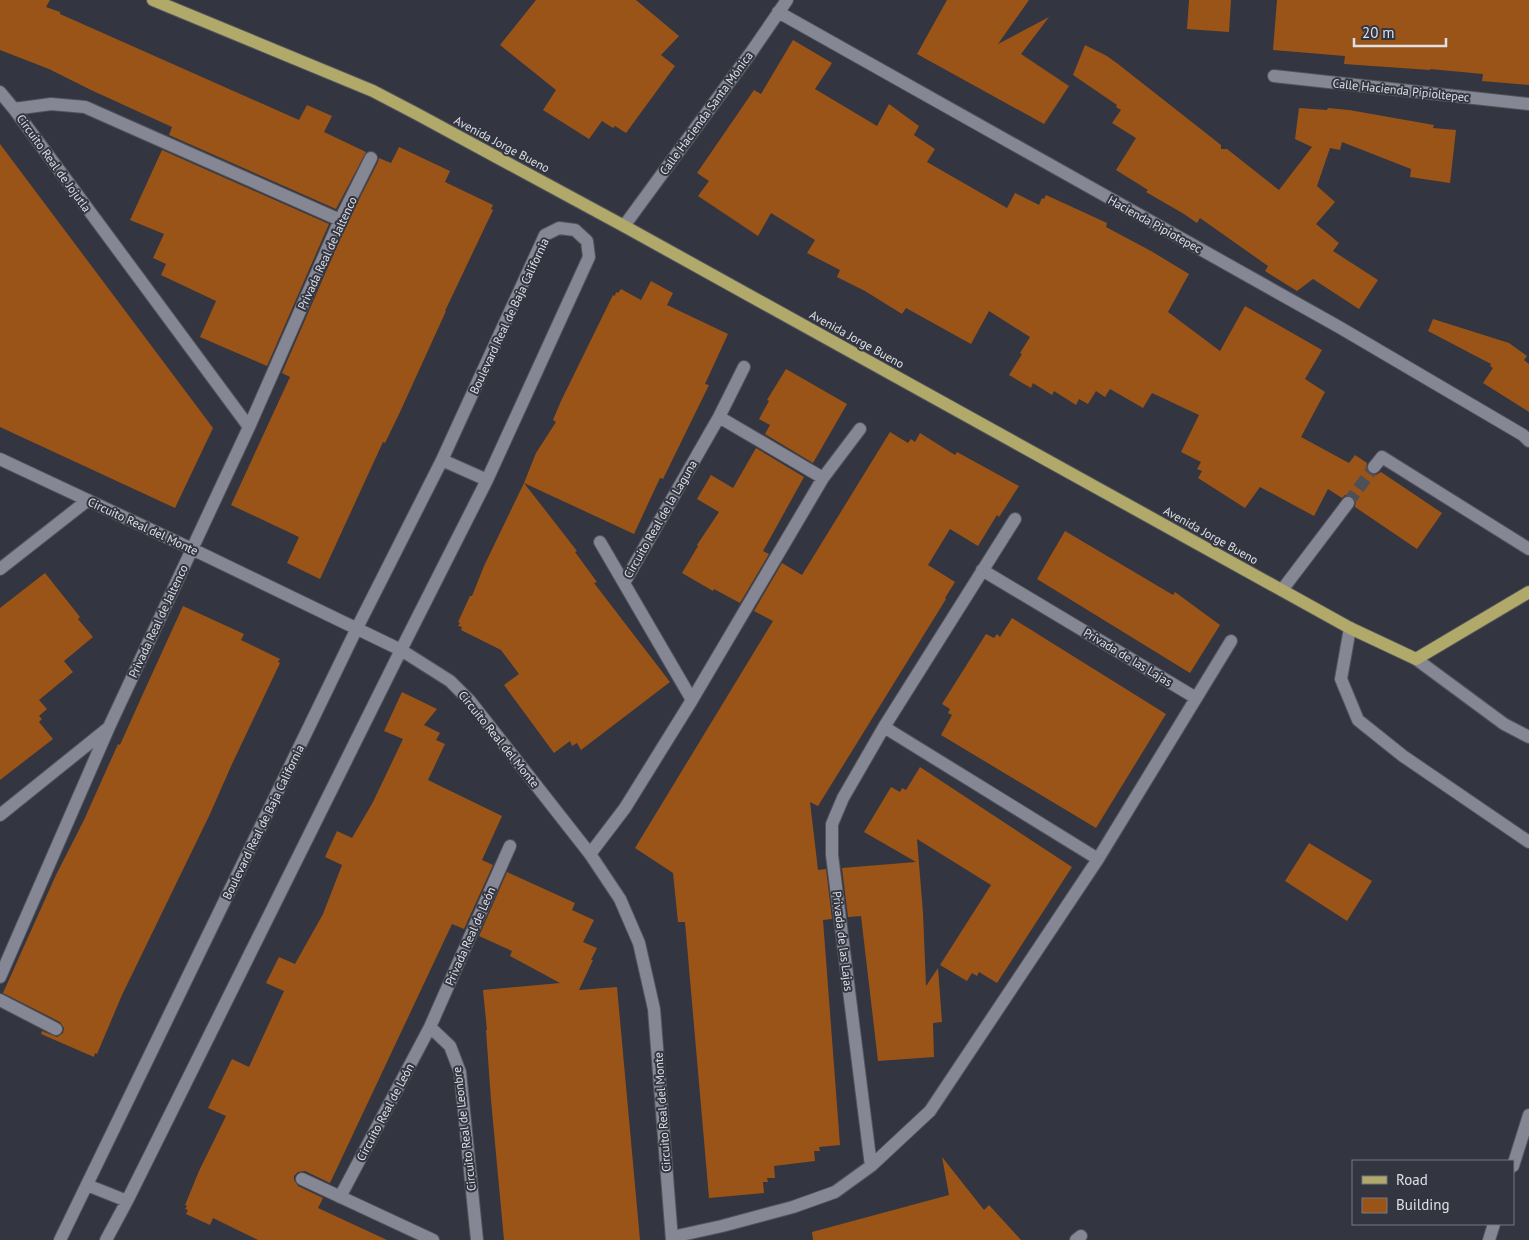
<svg xmlns="http://www.w3.org/2000/svg" width="1529" height="1240" font-family="'PT Sans',sans-serif">
  <style>
    .building { fill: #9b5417 }
    .lines { fill: none; stroke-linecap: round; stroke-linejoin: round }
    .minor-tunnel { stroke: #4d4f59; stroke-width: 12; stroke-dasharray: 12 6; stroke-linecap: butt }
    .minor-casing { stroke: #52545c; stroke-width: 14 }
    .major-casing { stroke: #52545c; stroke-width: 14 }
    .minor { stroke: #858794; stroke-width: 12 }
    .major { stroke: #b0a969; stroke-width: 12 }
    .labels { text-anchor: middle; dominant-baseline: central; stroke-width: 4; stroke-linejoin: round; paint-order: stroke }
    .street-label { font-size: 12px; fill: #dee0e6; stroke: #333540 }
  </style>
  <rect width="100%" height="100%" fill="#333540"/>
  <path class="building" d="M 0,0 L 50,0 L 46,7 L 60,12 L 60,14 L 299,120 L 307,105 L 332,116 L 324,132 L 366,152 L 336,209 L 169,135 L 172,127 L 91,90 L 49,69 L 0,50 Z
    M 536,0 L 636,0 L 679,36 L 661,55 L 675,66 L 626,133 L 615,126 L 613,128 L 602,121 L 589,139 L 543,110 L 556,90 L 500,45 Z
    M 947,0 L 1029,0 L 998,44 L 1049,17 L 1021,54 L 1069,86 L 1044,124 L 917,54 Z
    M 1189,0 L 1231,0 L 1229,32 L 1187,29 Z
    M 1277,0 L 1529,0 L 1529,85 L 1482,81 L 1483,74 L 1430,69 L 1430,70 L 1344,64 L 1345,56 L 1273,50 Z
    M 793,40 L 832,63 L 815,89 L 877,126 L 889,104 L 919,126 L 914,135 L 935,149 L 927,162 L 1007,208 L 1015,193 L 1039,205 L 1042,198 L 1044,199 L 1046,195 L 1107,223 L 1106,227 L 1151,251 L 1189,274 L 1168,312 L 1220,351 L 1245,306 L 1322,350 L 1305,379 L 1325,392 L 1301,437 L 1349,463 L 1355,455 L 1367,463 L 1366,469 L 1369,474 L 1376,475 L 1381,472 L 1442,513 L 1417,549 L 1355,507 L 1356,500 L 1352,496 L 1345,495 L 1342,498 L 1328,489 L 1314,516 L 1260,487 L 1245,508 L 1198,478 L 1202,471 L 1197,469 L 1201,462 L 1181,452 L 1199,415 L 1152,393 L 1143,408 L 1110,389 L 1105,397 L 1096,391 L 1088,404 L 1079,399 L 1076,405 L 1054,391 L 1052,395 L 1033,383 L 1031,388 L 1009,375 L 1022,354 L 1020,353 L 1030,337 L 989,311 L 971,344 L 906,308 L 902,314 L 865,291 L 837,277 L 840,270 L 807,253 L 815,240 L 771,213 L 758,236 L 698,196 L 709,181 L 697,173 L 754,90 L 761,94 Z
    M 1085,45 L 1107,56 L 1118,64 L 1221,145 L 1221,149 L 1227,149 L 1279,190 L 1312,147 L 1295,139 L 1299,108 L 1327,110 L 1328,108 L 1349,110 L 1434,125 L 1433,128 L 1456,130 L 1450,183 L 1410,177 L 1411,169 L 1342,142 L 1340,150 L 1330,148 L 1317,186 L 1335,202 L 1316,224 L 1339,243 L 1333,251 L 1378,280 L 1359,309 L 1313,279 L 1297,291 L 1265,271 L 1268,266 L 1200,218 L 1197,223 L 1184,214 L 1146,192 L 1148,190 L 1116,170 L 1136,138 L 1112,123 L 1121,110 L 1116,107 L 1117,105 L 1073,75 Z
    M 0,144 L 213,428 L 175,508 L 0,427 Z
    M 399,147 L 450,171 L 445,182 L 493,205 L 491,209 L 493,210 L 445,311 L 446,311 L 400,412 L 385,443 L 383,442 L 320,579 L 287,563 L 299,537 L 231,505 L 290,377 L 282,373 L 347,223 L 378,162 L 379,158 L 391,163 Z
    M 162,150 L 329,224 L 267,366 L 200,337 L 216,301 L 161,275 L 166,264 L 153,258 L 164,234 L 130,220 Z
    M 651,281 L 673,293 L 667,305 L 728,334 L 705,384 L 709,385 L 663,479 L 660,478 L 634,534 L 524,483 L 536,453 L 556,422 L 553,420 L 561,401 L 613,295 L 615,296 L 616,292 L 618,293 L 621,289 L 641,300 Z
    M 1433,319 L 1509,343 L 1527,356 L 1524,360 L 1529,364 L 1529,412 L 1483,383 L 1493,368 L 1490,366 L 1491,364 L 1428,331 Z
    M 786,369 L 847,404 L 813,463 L 765,434 L 770,425 L 759,419 L 769,401 L 767,400 Z
    M 890,432 L 908,443 L 911,439 L 915,442 L 920,433 L 955,455 L 957,452 L 1019,486 L 999,517 L 997,515 L 978,546 L 950,529 L 928,565 L 955,582 L 945,598 L 946,599 L 818,806 L 810,802 L 818,870 L 826,869 L 832,919 L 823,920 L 840,1145 L 819,1147 L 820,1151 L 814,1151 L 815,1161 L 774,1166 L 775,1178 L 767,1178 L 768,1182 L 763,1182 L 764,1193 L 709,1198 L 685,922 L 678,922 L 673,873 L 635,848 L 773,621 L 754,611 L 782,563 L 802,575 Z
    M 756,448 L 804,477 L 763,551 L 769,554 L 740,603 L 714,589 L 713,591 L 682,573 L 698,546 L 697,545 L 719,512 L 697,499 L 711,475 L 733,488 Z
    M 524,483 L 577,551 L 575,552 L 597,582 L 594,583 L 670,682 L 581,750 L 577,743 L 572,746 L 570,741 L 554,753 L 504,685 L 519,674 L 501,650 L 461,630 L 462,627 L 458,626 L 460,623 L 458,622 L 470,596 L 472,596 L 484,566 Z
    M 1065,531 L 1173,595 L 1175,592 L 1220,625 L 1190,673 L 1037,579 Z
    M 45,573 L 80,617 L 78,619 L 93,637 L 64,661 L 73,672 L 39,700 L 47,709 L 39,716 L 42,719 L 39,722 L 53,739 L 0,780 L 0,608 Z
    M 183,606 L 244,634 L 241,640 L 280,659 L 278,662 L 280,663 L 232,764 L 210,814 L 122,995 L 97,1054 L 95,1053 L 94,1057 L 41,1034 L 42,1031 L 57,1037 L 63,1033 L 64,1028 L 60,1022 L 3,993 L 56,875 L 84,820 L 118,744 L 120,745 L 137,707 Z
    M 1012,618 L 1166,714 L 1096,828 L 941,735 L 952,715 L 948,713 L 950,709 L 942,704 L 986,634 L 994,638 L 997,634 L 1000,637 Z
    M 402,692 L 437,709 L 424,725 L 440,733 L 436,740 L 445,744 L 428,780 L 502,816 L 482,860 L 493,865 L 464,929 L 452,924 L 330,1183 L 305,1171 L 298,1172 L 294,1176 L 294,1180 L 298,1186 L 323,1198 L 318,1208 L 387,1240 L 258,1240 L 213,1218 L 210,1225 L 186,1214 L 188,1210 L 185,1209 L 187,1206 L 185,1205 L 199,1171 L 226,1116 L 208,1108 L 232,1059 L 249,1067 L 284,991 L 266,983 L 279,957 L 295,964 L 323,914 L 342,865 L 325,857 L 337,831 L 352,838 L 373,802 L 403,739 L 384,731 Z
    M 920,767 L 1072,867 L 997,983 L 979,972 L 977,976 L 972,973 L 967,981 L 940,965 L 991,885 L 917,839 L 923,913 L 926,986 L 938,968 L 942,1022 L 933,1023 L 934,1057 L 878,1061 L 861,916 L 848,917 L 842,868 L 916,862 L 864,832 L 891,787 L 900,792 L 902,788 L 906,790 Z
    M 1309,843 L 1372,881 L 1347,921 L 1285,881 Z
    M 507,872 L 575,903 L 572,910 L 594,920 L 583,942 L 597,948 L 591,960 L 593,960 L 579,990 L 617,987 L 640,1240 L 504,1240 L 491,1100 L 486,1030 L 487,1030 L 483,990 L 560,983 L 510,956 L 512,951 L 479,936 Z
    M 942,1157 L 984,1210 L 989,1205 L 1021,1240 L 813,1240 L 812,1232 L 949,1195 Z"/>
  <g class="lines">
    <path class="minor-tunnel" d="M 1348,503 L 1374,467"/>
    <g class="minor-casing">
      <path id="minor" d="M 778,12 L 1339,327 L 1523,435 L 1529,441
        M 1274,76 L 1529,104
        M 0,92 L 14,109 L 249,427
        M 14,109 L 51,104 L 85,107 L 340,220
        M 624,226 L 752,51 L 787,0
        M 719,417 L 823,478
        M 0,459 L 192,549 L 401,650 L 450,681 L 470,701 L 590,854 L 620,899 L 639,943 L 654,1009 L 672,1240
        M 442,460 L 487,480
        M 1374,467 L 1382,457 L 1529,549
        M 600,542 L 692,700
        M 0,569 L 88,500
        M 982,570 L 1196,698
        M 624,583 L 719,417 L 744,367
        M 1282,590 L 1348,503
        M 1350,628 L 1341,679 L 1358,720 L 1403,756 L 1529,842
        M 1416,659 L 1504,724 L 1529,737
        M 884,727 L 1098,859
        M 0,815 L 107,729
        M 590,854 L 625,808 L 692,700 L 823,478 L 860,429
        M 0,977 L 109,727 L 249,427 L 340,220 L 371,158
        M 0,1000 L 56,1029
        M 430,1027 L 450,1046 L 460,1072 L 477,1240
        M 871,1166 L 832,855 L 832,824 L 843,798 L 884,727 L 1015,519
        M 1513,1166 L 1529,1115
        M 302,1179 L 433,1240
        M 87,1185 L 127,1201
        M 340,1197 L 430,1027 L 510,846
        M 672,1237 L 722,1226 L 793,1207 L 835,1192 L 871,1166 L 930,1111 L 1098,859 L 1231,641
        M 60,1240 L 357,628 L 442,460 L 545,235 L 559,228 L 575,230 L 587,241 L 589,257 L 487,480 L 401,650 L 127,1201 L 106,1240
        M 1076,1240 L 1081,1236
        M 1489,1240 L 1494,1224"/>
    </g>
    <g class="major-casing">
      <path id="major" d="M 153,0 L 373,91 L 417,114 L 624,226 L 1350,628 L 1416,659 L 1529,592"/>
    </g>
    <use href="#minor" class="minor"/>
    <use href="#major" class="major"/>
  </g>
  <g class="labels">
    <g class="street-label">
      <text transform="translate(1401 90) rotate(6)">Calle Hacienda Pipioltepec</text>
      <text transform="translate(706 113) rotate(-54)">Calle Hacienda Santa Mónica</text>
      <text transform="translate(502 144) rotate(28)">Avenida Jorge Bueno</text>
      <text transform="translate(54 163) rotate(54)">Circuito Real de Jojutla</text>
      <text transform="translate(1155 224) rotate(29)">Hacienda Pipiotepec</text>
      <text transform="translate(327 253) rotate(-65)">Privada Real de Jaltenco</text>
      <text transform="translate(509 316) rotate(-65)">Boulevard Real de Baja California</text>
      <text transform="translate(857 339) rotate(29)">Avenida Jorge Bueno</text>
      <text transform="translate(660 519) rotate(-60)">Circuito Real de la Laguna</text>
      <text transform="translate(143 526) rotate(25)">Circuito Real del Monte</text>
      <text transform="translate(1211 535) rotate(29)">Avenida Jorge Bueno</text>
      <text transform="translate(158 621) rotate(-65)">Privada Real de Jaltenco</text>
      <text transform="translate(1128 657) rotate(31)">Privada de las Lajas</text>
      <text transform="translate(499 739) rotate(51)">Circuito Real del Monte</text>
      <text transform="translate(263 822) rotate(-64)">Boulevard Real de Baja California</text>
      <text transform="translate(470 936) rotate(-66)">Privada Real de León</text>
      <text transform="translate(843 941) rotate(83)">Privada de las Lajas</text>
      <text transform="translate(385 1112) rotate(-62)">Circuito Real de León</text>
      <text transform="translate(662 1112) rotate(-94)">Circuito Real del Monte</text>
      <text transform="translate(464 1129) rotate(-97)">Circuito Real de Leonbre</text>
    </g>
  </g>
  <rect x="1352" y="1160" width="162" height="65" fill="#333540" stroke="#777982"/>
  <rect x="1362" y="1176" width="25" height="8" fill="#b0a969" stroke="#777982"/>
  <text x="1396" y="1185" font-size="15" fill="#dee0e6">Road</text>
  <rect x="1362" y="1198" width="25" height="15" fill="#9b5417" stroke="#777982"/>
  <text x="1396" y="1210" font-size="15" fill="#dee0e6">Building</text>
  <path d="M1354 38v8h92v-8" fill="none" stroke="#dee0e6" stroke-width="2.5"/>
  <text x="1362" y="38" font-size="15" fill="#dee0e6" stroke="#333540" stroke-width="4" paint-order="stroke">20 m</text>
</svg>
